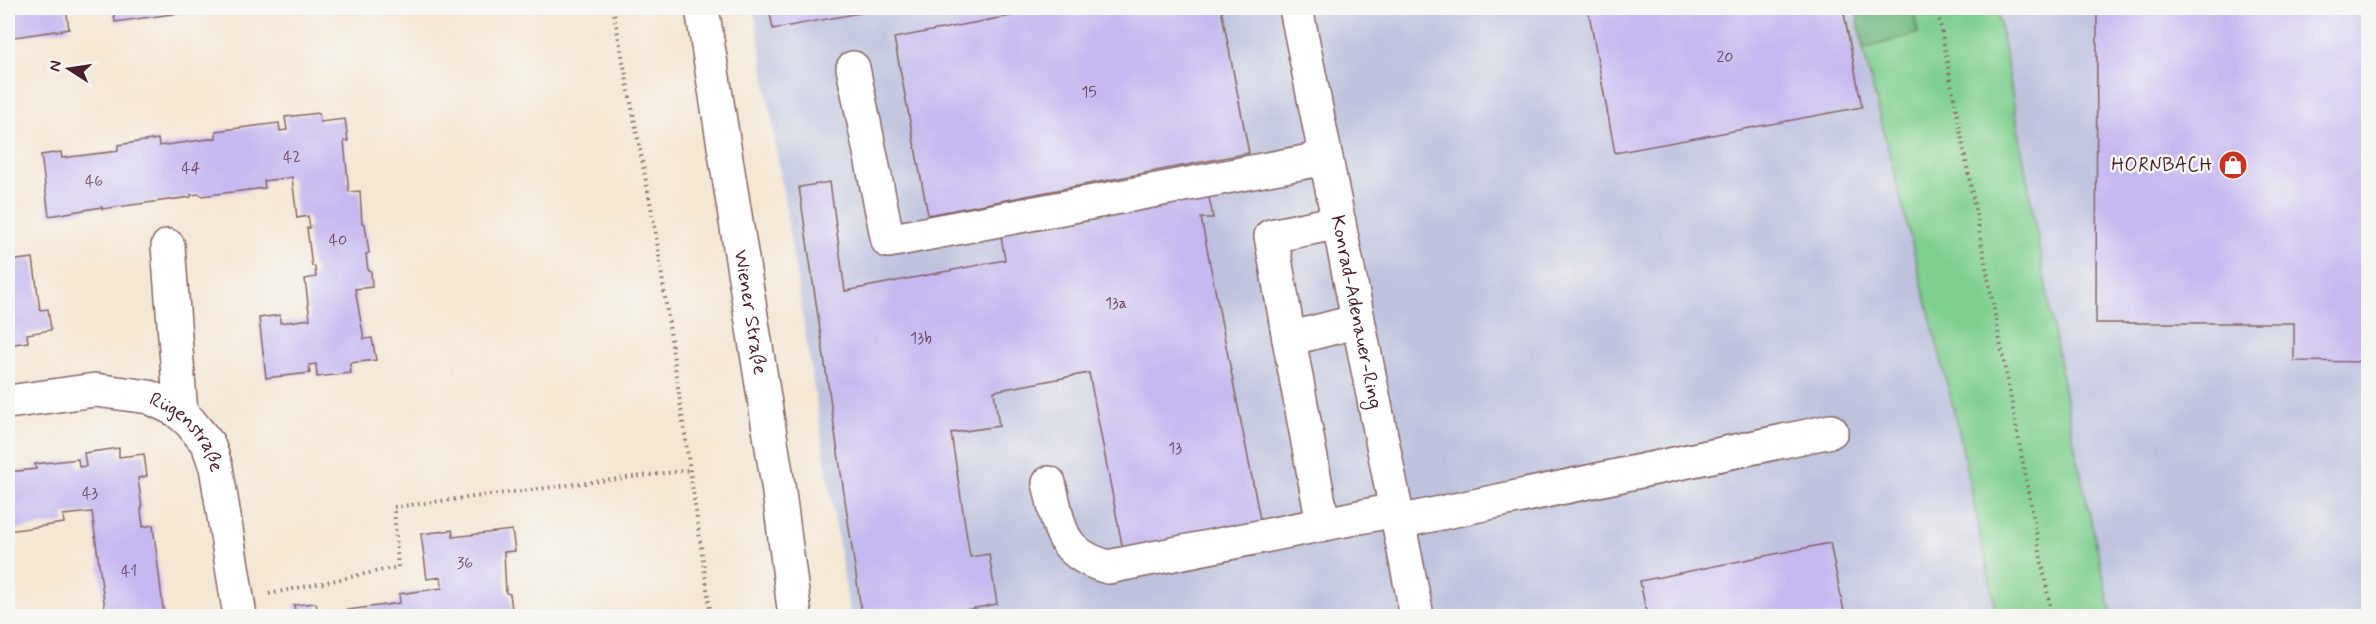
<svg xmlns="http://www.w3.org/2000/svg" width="2376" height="624" font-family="Mynerve,sans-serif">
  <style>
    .industrial { fill: #bec2dd }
    .green { fill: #7fcf8f; stroke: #64775d; stroke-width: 1.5 }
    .forest { fill: #67b27a; stroke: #586852; stroke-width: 1.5 }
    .building { fill: #c6b8f0 }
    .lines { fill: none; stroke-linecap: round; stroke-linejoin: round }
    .minor-casing { stroke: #866566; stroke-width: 36 }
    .path { stroke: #866566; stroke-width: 4; stroke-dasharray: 1.5 4.5; stroke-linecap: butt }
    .minor { stroke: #fff; stroke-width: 33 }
    .labels { text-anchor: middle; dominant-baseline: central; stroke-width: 5; stroke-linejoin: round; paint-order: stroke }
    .number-label { font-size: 16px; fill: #69455c }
    .poi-label { font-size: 20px; fill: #4a1f2b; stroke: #f6f6f2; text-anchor: end }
    .street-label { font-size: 20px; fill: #4a1f2b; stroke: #f6f6f2 }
  </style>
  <rect width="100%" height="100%" fill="#f6f6f2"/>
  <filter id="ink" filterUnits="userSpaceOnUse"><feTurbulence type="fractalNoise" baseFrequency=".0167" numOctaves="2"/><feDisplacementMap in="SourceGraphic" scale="12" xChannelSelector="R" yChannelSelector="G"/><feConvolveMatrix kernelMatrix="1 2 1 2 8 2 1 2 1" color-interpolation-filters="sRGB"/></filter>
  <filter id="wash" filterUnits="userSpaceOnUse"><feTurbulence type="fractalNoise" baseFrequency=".008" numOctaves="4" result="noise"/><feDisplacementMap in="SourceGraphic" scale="24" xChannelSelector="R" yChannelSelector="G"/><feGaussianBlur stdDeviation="1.35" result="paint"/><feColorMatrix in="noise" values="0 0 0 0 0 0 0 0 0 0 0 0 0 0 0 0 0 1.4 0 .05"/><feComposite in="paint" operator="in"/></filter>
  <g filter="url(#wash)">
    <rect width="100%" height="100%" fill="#f4e7d4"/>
    <path class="industrial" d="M 754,8 L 2368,8 L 2368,616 L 850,616 Z"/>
    <path class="green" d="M 1913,8 L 1997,8 L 2072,434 L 2112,616 L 1997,616 L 1958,427 L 1863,49 L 1918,33 Z"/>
    <path class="forest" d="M 1856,8 L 1913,8 L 1918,33 L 1863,49 Z"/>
    <g id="blocks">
      <path class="building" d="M 8,8 L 66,8 L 69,29 L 8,38 Z
        M 113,8 L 208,8 L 208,9 L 115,22 Z
        M 769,8 L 882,8 L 882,9 L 773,29 Z
        M 1052,8 L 1221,8 L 1249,153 L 928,215 L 894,38 Z
        M 1588,8 L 1843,8 L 1862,107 L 1615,153 Z
        M 2097,8 L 2368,8 L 2368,362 L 2294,361 L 2294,323 L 2096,323 Z
        M 319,113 L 320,122 L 345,119 L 348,141 L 344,141 L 349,192 L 360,191 L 362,223 L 365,224 L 369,253 L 366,254 L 368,270 L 371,271 L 372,287 L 355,289 L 364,339 L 372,338 L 376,360 L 350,363 L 351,373 L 317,377 L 316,364 L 309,365 L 310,373 L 266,378 L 259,318 L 280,315 L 280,323 L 310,319 L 305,279 L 316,277 L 315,267 L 312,266 L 307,228 L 310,228 L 308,216 L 297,218 L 292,177 L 264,181 L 265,188 L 201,196 L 200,194 L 191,195 L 191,197 L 102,209 L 102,207 L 49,216 L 41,155 L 61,152 L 62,158 L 118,151 L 118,145 L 158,139 L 159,146 L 216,138 L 216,131 L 279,123 L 280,131 L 287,130 L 285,117 Z
        M 830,182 L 845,291 L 1005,260 L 1001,236 L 1209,197 L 1213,218 L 1201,218 L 1261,524 L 1123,550 L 1089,373 L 994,391 L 999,426 L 951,433 L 970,557 L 989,554 L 997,604 L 934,616 L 862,616 L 799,187 Z
        M 33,258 L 40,310 L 48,309 L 51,330 L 27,334 L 28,342 L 8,345 L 8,261 Z
        M 119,448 L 119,457 L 144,454 L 147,476 L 138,478 L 142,508 L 141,510 L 143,527 L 153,525 L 164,616 L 106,616 L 92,512 L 63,515 L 64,523 L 8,531 L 8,472 L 36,469 L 35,464 L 78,459 L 79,467 L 86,466 L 84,453 Z
        M 452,530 L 453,537 L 512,530 L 515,551 L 504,552 L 506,593 L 510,594 L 513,616 L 296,616 L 294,605 L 316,603 L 318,614 L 400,603 L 399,594 L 442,588 L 441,577 L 427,579 L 421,534 Z
        M 1830,543 L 1845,616 L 1647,616 L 1640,581 Z"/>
    </g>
  </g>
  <g filter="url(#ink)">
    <use href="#blocks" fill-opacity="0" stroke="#866566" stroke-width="1.5"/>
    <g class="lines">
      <g class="minor-casing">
        <g id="minor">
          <path id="s1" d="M 702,8 L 778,485 L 795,616"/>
          <path id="s2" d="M 1296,8 L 1417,616"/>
          <path d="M 853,68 L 888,241 L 1326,158"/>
          <path d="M 168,246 L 181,414"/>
          <path d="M 1289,339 L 1271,236 L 1339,222"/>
          <path id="s3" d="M 8,402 L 95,390 L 149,397 L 178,411 L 190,422 L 208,444 L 216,467 L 240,616"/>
          <path d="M 1049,483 C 1060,527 1058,553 1108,567 L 1395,510"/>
          <path d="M 1398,522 L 1831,431"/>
          <path d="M 1323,524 L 1289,339 L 1358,321"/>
        </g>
      </g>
      <path class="path" d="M 613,8 L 655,228 L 711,616
        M 1937,8 L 2052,616
        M 269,594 L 398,567 L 394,507 L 689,470"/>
      <use href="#minor" class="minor"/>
    </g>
  </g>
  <defs>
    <g id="shop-disc" transform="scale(1.5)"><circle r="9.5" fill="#c8321e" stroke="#f6f6f2"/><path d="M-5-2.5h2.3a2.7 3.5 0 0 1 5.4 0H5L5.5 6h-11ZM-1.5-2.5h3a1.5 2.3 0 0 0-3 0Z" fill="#fff"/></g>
  </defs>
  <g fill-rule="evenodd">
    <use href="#shop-disc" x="2233" y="165"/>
  </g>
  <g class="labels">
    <g class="number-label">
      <text x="1725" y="57">20</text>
      <text x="1089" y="92">15</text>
      <text x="292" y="157">42</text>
      <text x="191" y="168">44</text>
      <text x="94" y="181">46</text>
      <text x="338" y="240">40</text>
      <text x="1116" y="303">13a</text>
      <text x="921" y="338">13b</text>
      <text x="1175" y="448">13</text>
      <text x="90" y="493">43</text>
      <text x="465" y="563">36</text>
      <text x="129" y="571">41</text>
    </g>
    <g class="poi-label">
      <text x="2212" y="165">HORNBACH</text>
    </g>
    <g class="street-label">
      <text stroke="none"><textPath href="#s1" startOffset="308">Wiener Straße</textPath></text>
      <text stroke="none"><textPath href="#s2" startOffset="310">Konrad-Adenauer-Ring</textPath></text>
      <text stroke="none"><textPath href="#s3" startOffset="196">Rügenstraße</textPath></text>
    </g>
  </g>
  <rect width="2376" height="624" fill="none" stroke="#f6f6f2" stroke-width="30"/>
  <g transform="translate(69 69) rotate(282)" stroke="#f6f6f2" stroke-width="4.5" paint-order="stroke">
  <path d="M0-4.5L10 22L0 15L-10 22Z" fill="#4a1f2b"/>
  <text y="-9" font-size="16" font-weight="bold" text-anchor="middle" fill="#4a1f2b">N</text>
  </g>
</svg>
